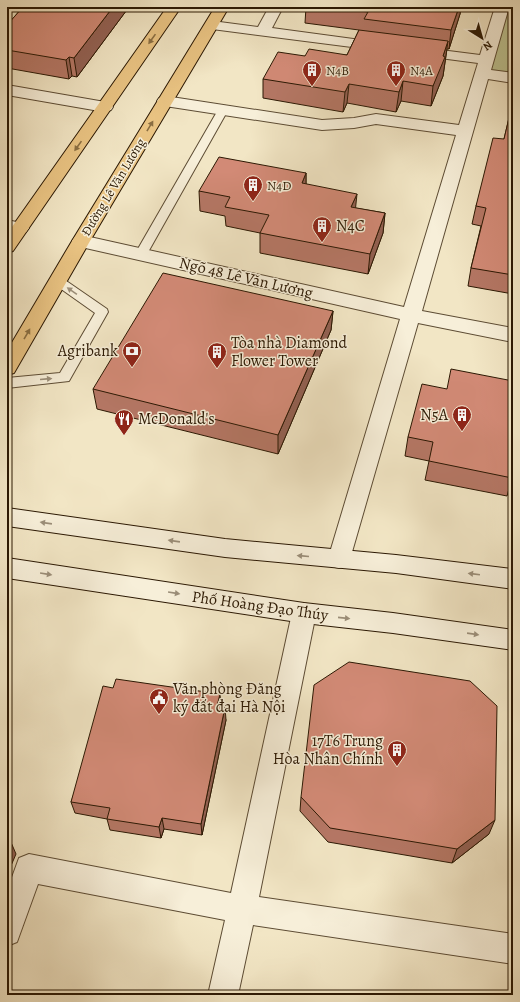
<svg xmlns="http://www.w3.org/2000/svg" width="520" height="1002" font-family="Alegreya,serif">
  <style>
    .green { fill: #bec492; stroke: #746e4a }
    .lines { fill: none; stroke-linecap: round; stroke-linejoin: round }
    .service-casing { stroke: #5d4c34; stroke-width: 2 }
    .minor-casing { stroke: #5d4c34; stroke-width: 2 }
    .secondary-casing { stroke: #2b1803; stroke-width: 2 }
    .primary-casing { stroke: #2b1803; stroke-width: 2 }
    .service { fill: #f7efd9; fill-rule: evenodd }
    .minor { fill: #f7efd9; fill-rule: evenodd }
    .secondary { fill: #f7efd9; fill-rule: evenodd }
    .primary { fill: #e9c382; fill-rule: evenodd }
    .wall { fill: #b57765; stroke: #2b1803 }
    .shaded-wall { fill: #936153; stroke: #2b1803 }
    .building { fill: #d28a76; stroke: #2b1803 }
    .oneway { fill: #8a6e42 }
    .oneway2 { fill: #9b8e79 }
    .labels { text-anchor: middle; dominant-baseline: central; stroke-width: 3; stroke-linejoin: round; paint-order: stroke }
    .far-poi-label { font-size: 13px; fill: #2b1803; stroke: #f7efd9; text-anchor: start }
    .far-street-label { font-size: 13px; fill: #2b1803; stroke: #f7efd9 }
    .poi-label { font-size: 16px; fill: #2b1803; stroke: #f7efd9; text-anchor: start }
    .street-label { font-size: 16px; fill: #2b1803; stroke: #f7efd9 }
  </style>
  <rect width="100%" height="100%" fill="#f2e6c5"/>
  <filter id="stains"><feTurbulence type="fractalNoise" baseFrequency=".005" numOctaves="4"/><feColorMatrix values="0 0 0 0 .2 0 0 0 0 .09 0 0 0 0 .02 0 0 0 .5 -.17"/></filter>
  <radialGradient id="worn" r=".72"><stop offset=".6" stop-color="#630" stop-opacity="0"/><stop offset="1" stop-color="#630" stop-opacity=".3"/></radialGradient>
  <path class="green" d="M 502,7 L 513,7 L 513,78 L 482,73 Z"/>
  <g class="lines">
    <g class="service-casing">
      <path id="service" d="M 223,107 L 228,110 L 147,254 L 145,257 L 137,257 L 135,254 L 218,110 Z
        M 58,277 L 62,278 L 107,309 L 108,312 L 69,381 L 7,388 L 7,378 L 60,373 L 95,313 L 54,284 L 52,281 L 54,278 Z"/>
    </g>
    <g class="minor-casing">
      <path id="minor" d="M 269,7 L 283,7 L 272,28 L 383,43 L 388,44 L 390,47 L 388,50 L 383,51 L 212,29 L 207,28 L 205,25 L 207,22 L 212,21 L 258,27 Z
        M 495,7 L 509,7 L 491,70 L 513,73 L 513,83 L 488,79 L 422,311 L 513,328 L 513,342 L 418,323 L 350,559 L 347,566 L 339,568 L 331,566 L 328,559 L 400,319 L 81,247 L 75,245 L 72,241 L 75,237 L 81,235 L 404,307 L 456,135 L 376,124 L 354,128 L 322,130 L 165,106 L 159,104 L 157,101 L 159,98 L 165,96 L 322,120 L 354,118 L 376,114 L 459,125 L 478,63 L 417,55 L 412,54 L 410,51 L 412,48 L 417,47 L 480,55 Z
        M 7,85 L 105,102 L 111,104 L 113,107 L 111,110 L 105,112 L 7,95 Z
        M 7,220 L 26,224 L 29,228 L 26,232 L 20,234 L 7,232 Z
        M 304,603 L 312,606 L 316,613 L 259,897 L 513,934 L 513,964 L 253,925 L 238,995 L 208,995 L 225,920 L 38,884 L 17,942 L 7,946 L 7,891 L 19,858 L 29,854 L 231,893 L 292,613 L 296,606 Z"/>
    </g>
    <g class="secondary-casing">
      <path id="secondary" d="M 7,508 L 225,539 L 396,555 L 513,569 L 513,589 L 396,573 L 225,557 L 7,526 Z
        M 7,558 L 304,603 L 393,613 L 513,630 L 513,650 L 393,633 L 304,623 L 7,578 Z"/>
    </g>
    <g class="primary-casing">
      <path id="primary" d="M 167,7 L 181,7 L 13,251 L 7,253 L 7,234 Z
        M 215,7 L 229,7 L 90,241 L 14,373 L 7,375 L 7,351 L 72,241 Z"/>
    </g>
    <use href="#service" class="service"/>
    <use href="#minor" class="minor"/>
    <use href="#secondary" class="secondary"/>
    <use href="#primary" class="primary"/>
  </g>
  <path class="wall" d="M 23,7 L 129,7 L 77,77 L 72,76 L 69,79 L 7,68 L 7,25 Z
    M 306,7 L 461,7 L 460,14 L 449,49 L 447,49 L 443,76 L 431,106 L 401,101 L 396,112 L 347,103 L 343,112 L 263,98 L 263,79 L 305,56 L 347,55 L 359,30 L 305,23 Z
    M 513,101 L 513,294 L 468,286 L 471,268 L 481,226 L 472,224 L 476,206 L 504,139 Z
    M 306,173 L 306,184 L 355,208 L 385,213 L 383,233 L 368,274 L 260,253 L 260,233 L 226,226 L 225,216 L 200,211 L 199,191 Z
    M 333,311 L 331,330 L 278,454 L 97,409 L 93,389 Z
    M 447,389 L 512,478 L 507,496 L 425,480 L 429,461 L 405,456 L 408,437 Z
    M 113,688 L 220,694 L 220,706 L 226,720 L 202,835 L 164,829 L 161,838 L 110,830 L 107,819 L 75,813 L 71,802 Z
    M 301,797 L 489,834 L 452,863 L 328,842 L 300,811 Z"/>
  <path class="shaded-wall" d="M 113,7 L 129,7 L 77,77 L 74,58 Z
    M 459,7 L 461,7 L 460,14 L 449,49 L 451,30 Z
    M 448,41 L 443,76 L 431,106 L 433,86 Z
    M 69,57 L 72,76 L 69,79 L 66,60 Z
    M 403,81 L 401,101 L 396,112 L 399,92 Z
    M 349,84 L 347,103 L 343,112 L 345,92 Z
    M 306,173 L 306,193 L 302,183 Z
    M 357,194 L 355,213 L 351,207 Z
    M 385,213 L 383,233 L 368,274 L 370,254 Z
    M 333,311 L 331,330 L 278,454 L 278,435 Z
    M 220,694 L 220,707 L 217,706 Z
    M 225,707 L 226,720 L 202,835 L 201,824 Z
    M 162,818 L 164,829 L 161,838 L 159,827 Z
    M 495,820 L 489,834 L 452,863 L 457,849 Z
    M 10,840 L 16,854 L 7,875 L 7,846 Z"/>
  <path class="building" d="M 23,7 L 113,7 L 74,58 L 69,57 L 66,60 L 7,50 L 7,25 Z
    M 330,7 L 459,7 L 451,30 L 364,19 L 368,12 Z
    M 359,30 L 448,41 L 443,56 L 445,57 L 433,86 L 403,81 L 399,92 L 349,84 L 345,92 L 263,79 L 278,52 L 305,56 L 309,49 L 347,55 Z
    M 513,101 L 513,275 L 471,268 L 486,208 L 476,206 L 493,138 L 504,139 Z
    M 219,157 L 306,173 L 302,183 L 357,194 L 351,207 L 385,213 L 370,254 L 260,233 L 269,215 L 225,207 L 230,197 L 199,191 Z
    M 163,273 L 333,311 L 278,435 L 93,389 Z
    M 451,369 L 513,381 L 513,472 L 512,478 L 429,461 L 433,442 L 408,437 L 422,384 L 447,389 Z
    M 349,662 L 470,681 L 497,706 L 495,820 L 457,849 L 330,828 L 301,797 L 314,685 Z
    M 116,679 L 220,694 L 217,706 L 225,707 L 201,824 L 162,818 L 159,827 L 107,819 L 110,808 L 71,802 L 103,686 L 113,688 Z
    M 7,840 L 10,840 L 7,846 Z"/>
  <defs><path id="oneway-solid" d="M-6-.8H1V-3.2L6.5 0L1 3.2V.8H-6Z"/></defs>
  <g class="oneway">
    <use href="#oneway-solid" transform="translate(152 39) rotate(125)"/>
    <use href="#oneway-solid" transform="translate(150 126) rotate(-59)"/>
    <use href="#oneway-solid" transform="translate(78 146) rotate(125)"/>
    <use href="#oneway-solid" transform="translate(27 334) rotate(-60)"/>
  </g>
  <g class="oneway2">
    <use href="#oneway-solid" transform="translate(72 291) rotate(-145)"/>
    <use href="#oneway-solid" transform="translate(46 379) rotate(-5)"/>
    <use href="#oneway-solid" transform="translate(46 523) rotate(-172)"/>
    <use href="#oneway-solid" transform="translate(174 541) rotate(-172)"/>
    <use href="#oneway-solid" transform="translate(303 556) rotate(-175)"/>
    <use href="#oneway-solid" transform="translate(46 574) rotate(9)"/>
    <use href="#oneway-solid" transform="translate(474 574) rotate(-173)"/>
    <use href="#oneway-solid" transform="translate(174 593) rotate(9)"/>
    <use href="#oneway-solid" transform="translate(344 618) rotate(6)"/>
    <use href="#oneway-solid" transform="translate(473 634) rotate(8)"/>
  </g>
  <defs>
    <g id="building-pin" transform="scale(1)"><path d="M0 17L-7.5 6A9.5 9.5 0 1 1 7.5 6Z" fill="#8f2418" stroke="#f7efd9"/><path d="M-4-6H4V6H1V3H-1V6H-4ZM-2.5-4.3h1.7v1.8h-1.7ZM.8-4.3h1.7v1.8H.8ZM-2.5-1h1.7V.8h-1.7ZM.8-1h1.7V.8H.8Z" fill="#fff"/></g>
    <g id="bank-pin" transform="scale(1)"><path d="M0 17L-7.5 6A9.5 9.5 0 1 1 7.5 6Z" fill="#8f2418" stroke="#f7efd9"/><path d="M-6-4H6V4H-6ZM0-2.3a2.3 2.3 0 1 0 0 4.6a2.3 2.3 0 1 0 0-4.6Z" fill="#fff"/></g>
    <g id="restaurant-pin" transform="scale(1)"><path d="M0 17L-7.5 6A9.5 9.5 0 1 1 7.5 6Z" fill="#8f2418" stroke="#f7efd9"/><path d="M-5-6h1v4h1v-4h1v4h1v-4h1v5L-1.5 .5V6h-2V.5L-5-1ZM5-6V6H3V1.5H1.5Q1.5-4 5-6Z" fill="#fff"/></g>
    <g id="civic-pin" transform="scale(1)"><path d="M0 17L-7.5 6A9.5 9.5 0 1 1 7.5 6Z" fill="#8f2418" stroke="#f7efd9"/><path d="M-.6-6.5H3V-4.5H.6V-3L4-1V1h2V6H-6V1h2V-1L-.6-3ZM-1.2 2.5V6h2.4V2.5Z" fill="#fff"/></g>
  </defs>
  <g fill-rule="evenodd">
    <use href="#building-pin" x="312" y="70"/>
    <use href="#building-pin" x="396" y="70"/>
    <use href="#building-pin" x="253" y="185"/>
    <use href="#building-pin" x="322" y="226"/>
    <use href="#bank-pin" x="132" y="351"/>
    <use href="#building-pin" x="217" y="352"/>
    <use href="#building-pin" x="462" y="415"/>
    <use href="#restaurant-pin" x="124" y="419"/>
    <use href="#civic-pin" x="159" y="698"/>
    <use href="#building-pin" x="397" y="750"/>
  </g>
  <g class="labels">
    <g class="far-poi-label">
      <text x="326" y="70">N4B</text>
      <text x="410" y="70">N4A</text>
      <text x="267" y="185">N4D</text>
    </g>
    <g class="far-street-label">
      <text transform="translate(113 187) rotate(-59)">Đường Lê Văn Lương</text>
    </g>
    <g class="poi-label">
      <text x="336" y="226">N4C</text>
      <text x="231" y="343">Tòa nhà Diamond<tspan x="231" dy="18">Flower Tower</tspan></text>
      <text x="118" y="351" text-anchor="end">Agribank</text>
      <text x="448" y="415" text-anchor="end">N5A</text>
      <text x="138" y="419">McDonald's</text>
      <text x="173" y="689">Văn phòng Đăng<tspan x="173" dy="18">ký đất đai Hà Nội</tspan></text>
      <text x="383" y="741" text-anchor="end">17T6 Trung<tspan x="383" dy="18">Hòa Nhân Chính</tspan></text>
    </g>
    <g class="street-label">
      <text transform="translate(246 278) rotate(13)">Ngõ 48 Lê Văn Lương</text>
      <text transform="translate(260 606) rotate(8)">Phố Hoàng Đạo Thúy</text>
    </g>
  </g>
  <rect width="520" height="1002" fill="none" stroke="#f2e6c5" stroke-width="24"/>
  <rect x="8" y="8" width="504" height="986" fill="none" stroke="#2b1803" stroke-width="2"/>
  <rect x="12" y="12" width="496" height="978" fill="none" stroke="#2b1803"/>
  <g transform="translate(482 38) rotate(143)" stroke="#f7efd9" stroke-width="3" paint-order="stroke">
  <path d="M0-3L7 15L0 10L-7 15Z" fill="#2b1803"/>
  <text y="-6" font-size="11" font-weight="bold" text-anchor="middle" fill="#2b1803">N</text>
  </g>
  <rect width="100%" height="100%" filter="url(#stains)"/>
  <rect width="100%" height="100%" fill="url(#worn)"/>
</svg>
